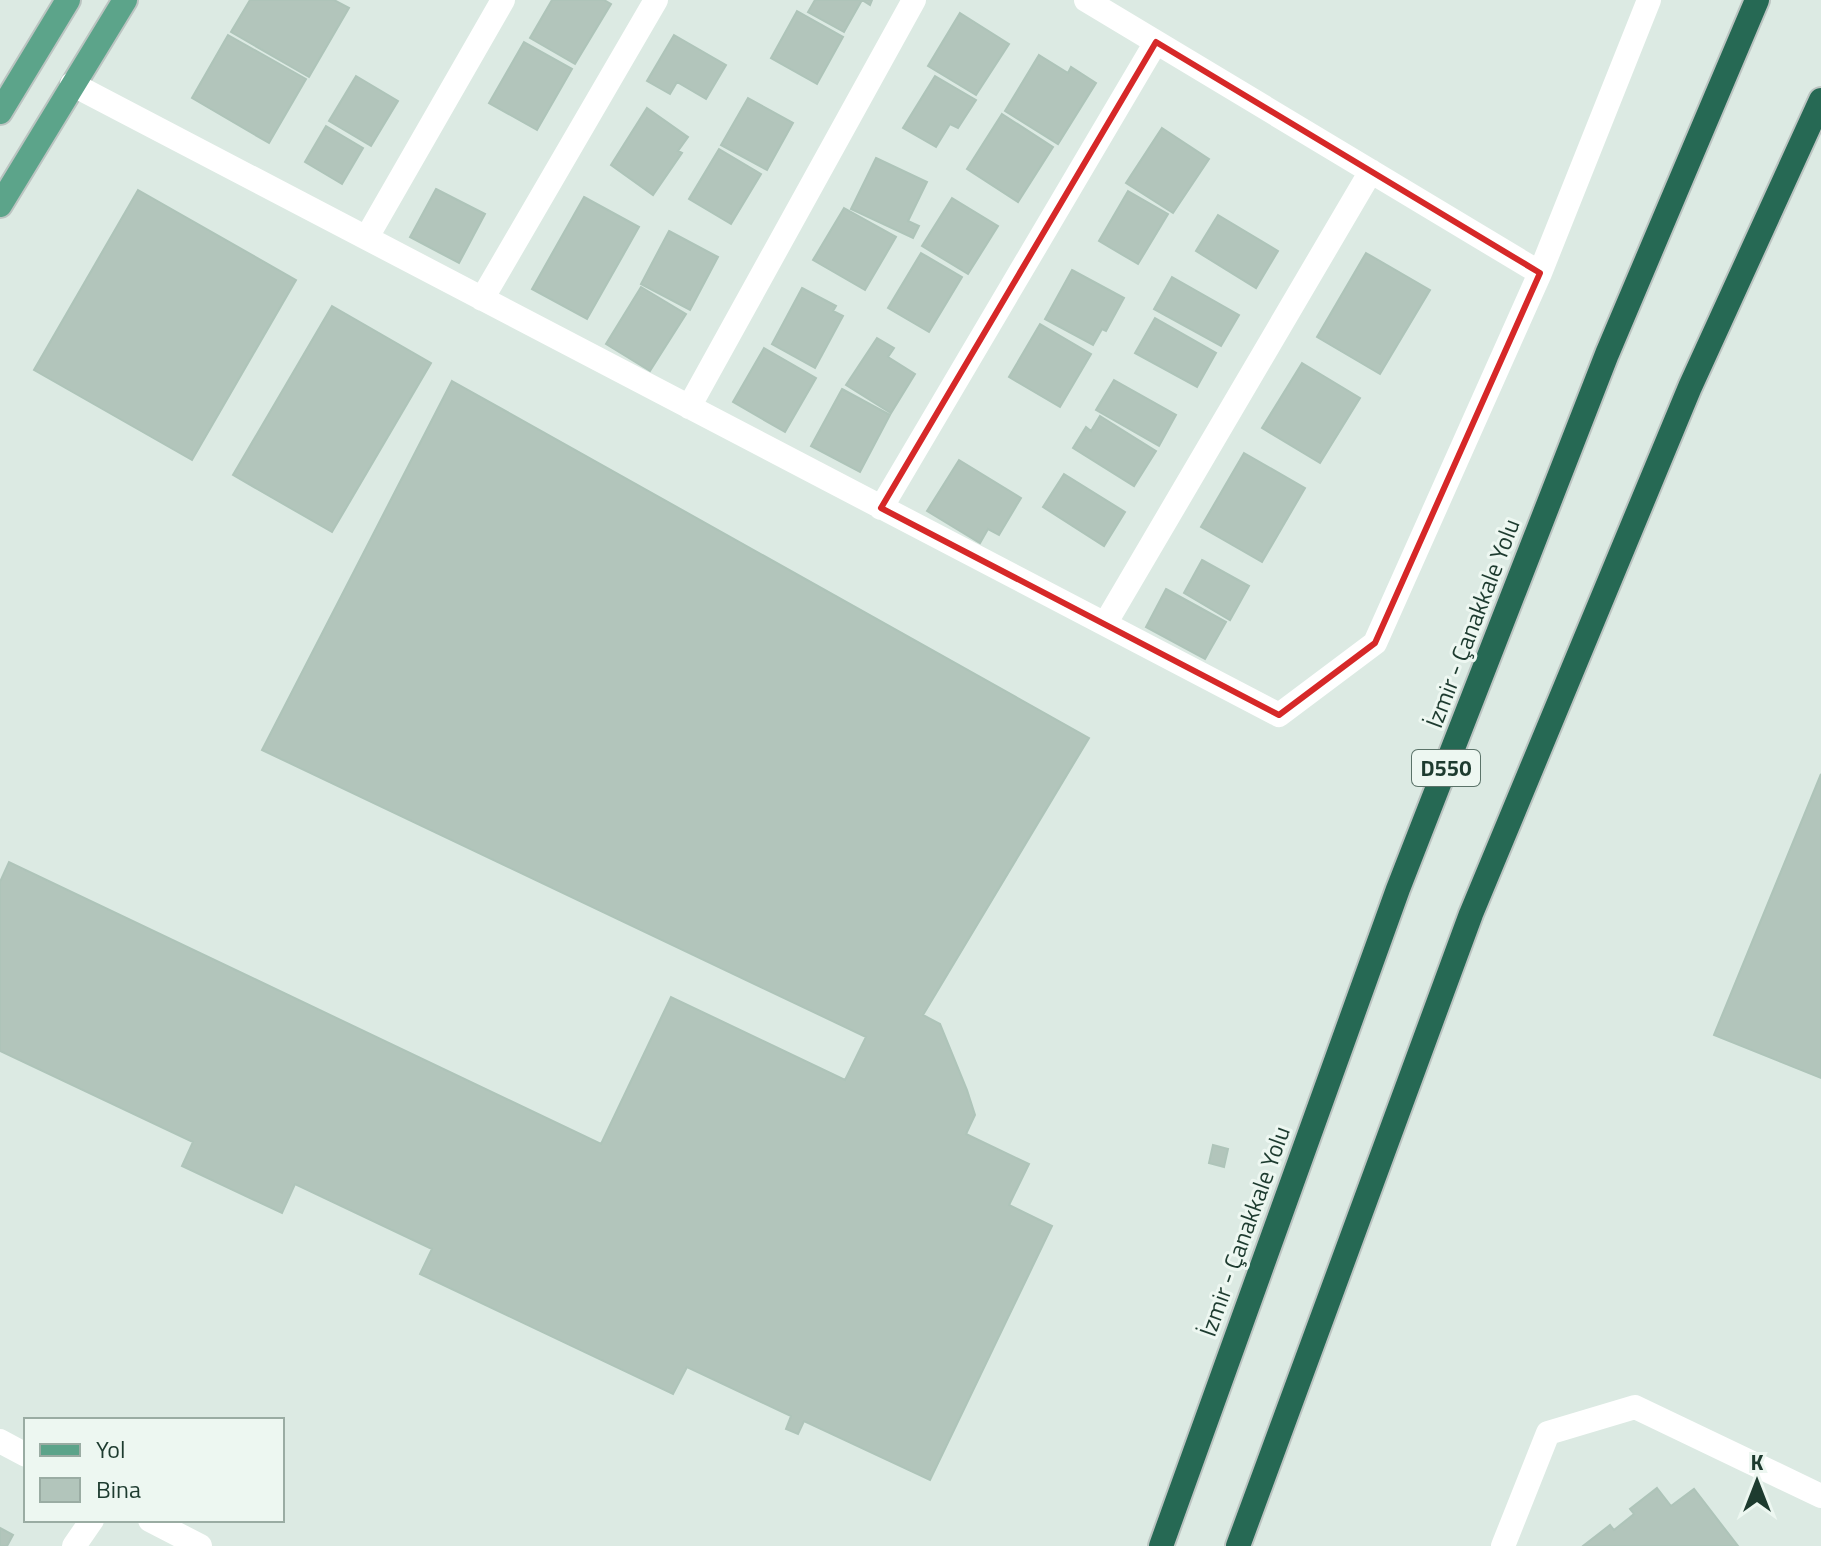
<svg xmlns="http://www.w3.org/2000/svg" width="1821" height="1546" font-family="'Titillium Web',sans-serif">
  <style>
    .building { fill: #b2c5bb; stroke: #aec4b9; stroke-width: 2 }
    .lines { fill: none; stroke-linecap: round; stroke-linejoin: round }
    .major-casing { stroke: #bbc4c1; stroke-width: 28 }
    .highway-casing { stroke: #bbc4c1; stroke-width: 28 }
    .minor { stroke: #fff; stroke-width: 24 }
    .major { stroke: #5ca48a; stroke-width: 24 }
    .highway { stroke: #266954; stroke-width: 24 }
    .marked { fill: none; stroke: #d62828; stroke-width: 6; stroke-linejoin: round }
    .labels { text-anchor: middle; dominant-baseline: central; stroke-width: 6; stroke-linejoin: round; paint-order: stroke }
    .shield { fill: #edf7f1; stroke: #5b7369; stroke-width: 2 }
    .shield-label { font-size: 22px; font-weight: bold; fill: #1d3b2f }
    .street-label { font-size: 24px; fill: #1d3b2f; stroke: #edf7f1 }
  </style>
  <rect width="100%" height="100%" fill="#dceae3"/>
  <path class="building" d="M 250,0 L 334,0 L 349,8 L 309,77 L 231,32 Z
    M 552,0 L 604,0 L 611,4 L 575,64 L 530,38 Z
    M 815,0 L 872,0 L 870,5 L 862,0 L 844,32 L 808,12 Z
    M 797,11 L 843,37 L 817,84 L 771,58 Z
    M 960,13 L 1009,44 L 976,95 L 928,66 Z
    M 228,35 L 306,79 L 269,143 L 192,98 Z
    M 674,35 L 726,65 L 706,99 L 677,82 L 670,94 L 647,81 Z
    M 524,42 L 572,69 L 537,130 L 489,103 Z
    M 1039,55 L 1068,73 L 1071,67 L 1096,83 L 1058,144 L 1005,111 Z
    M 356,76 L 398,101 L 371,146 L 329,121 Z
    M 935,76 L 976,100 L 958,128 L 950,124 L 936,147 L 903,128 Z
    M 748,98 L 793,123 L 767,170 L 721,145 Z
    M 647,108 L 688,137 L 678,151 L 682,153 L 653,195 L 611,165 Z
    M 1002,114 L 1053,147 L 1018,202 L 967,169 Z
    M 326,126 L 363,148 L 342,184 L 305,162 Z
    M 1162,128 L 1209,159 L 1173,213 L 1126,183 Z
    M 719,149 L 761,174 L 731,224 L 689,199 Z
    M 876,158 L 927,182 L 908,221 L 919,226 L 913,238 L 851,209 Z
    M 436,189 L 485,214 L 459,263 L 410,237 Z
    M 138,190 L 296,280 L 192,460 L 34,370 Z
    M 1128,191 L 1168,214 L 1138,264 L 1099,241 Z
    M 584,197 L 639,227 L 587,319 L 532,289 Z
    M 952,198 L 998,226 L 968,274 L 922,246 Z
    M 844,208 L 896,237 L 865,290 L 813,260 Z
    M 1218,215 L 1278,251 L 1256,288 L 1196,251 Z
    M 669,231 L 718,257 L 690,310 L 641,284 Z
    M 921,253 L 962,277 L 929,332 L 888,308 Z
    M 1366,253 L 1430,290 L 1380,374 L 1317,337 Z
    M 1072,270 L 1124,298 L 1106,331 L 1102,329 L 1093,345 L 1045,319 Z
    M 1172,277 L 1239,315 L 1221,346 L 1154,309 Z
    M 641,287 L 686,314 L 650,371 L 606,344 Z
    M 802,288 L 836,306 L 833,311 L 843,316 L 815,368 L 772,344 Z
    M 332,306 L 431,363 L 332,532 L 233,475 Z
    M 1155,318 L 1216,353 L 1197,387 L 1135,353 Z
    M 1040,324 L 1091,354 L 1060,407 L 1009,377 Z
    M 877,338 L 894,348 L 888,357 L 915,374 L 891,413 L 846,385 Z
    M 764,348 L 816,378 L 785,432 L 733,402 Z
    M 1302,363 L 1360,398 L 1320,463 L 1262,428 Z
    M 1114,380 L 1176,415 L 1159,446 L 1096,410 Z
    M 452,381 L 1089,738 L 923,1015 L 940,1024 L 967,1090 L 975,1115 L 966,1134 L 1029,1164 L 1009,1205 L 1052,1226 L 930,1480 L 804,1421 L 798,1434 L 786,1429 L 791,1416 L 687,1367 L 673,1394 L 420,1274 L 432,1249 L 295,1184 L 282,1213 L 182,1166 L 193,1142 L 0,1051 L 0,882 L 9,862 L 601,1144 L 671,997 L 845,1080 L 866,1037 L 262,750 Z
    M 842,389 L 890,415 L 860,472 L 811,446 Z
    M 1100,416 L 1156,451 L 1134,486 L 1073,448 L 1086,427 L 1091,431 Z
    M 1244,453 L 1305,488 L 1262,562 L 1201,527 Z
    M 959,460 L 1021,498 L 999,535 L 988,529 L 980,543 L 927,511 Z
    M 1064,474 L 1125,512 L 1104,546 L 1043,507 Z
    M 1202,560 L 1249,586 L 1230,620 L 1184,593 Z
    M 1166,589 L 1226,622 L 1205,659 L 1146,627 Z
    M 1821,774 L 1821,1078 L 1714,1035 Z
    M 1213,1145 L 1228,1149 L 1224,1167 L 1209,1163 Z
    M 1657,1488 L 1671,1506 L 1694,1489 L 1738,1546 L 1583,1546 L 1610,1525 L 1614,1530 L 1634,1514 L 1630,1509 Z
    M 0,1528 L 13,1535 L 7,1546 L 0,1546 Z"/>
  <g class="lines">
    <g class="major-casing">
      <path id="major" d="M 0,112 L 68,0
        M 0,205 L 125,0"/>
    </g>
    <g class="highway-casing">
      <path id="highway" d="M 1161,1546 L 1398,889 L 1607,354 L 1757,0
        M 1238,1546 L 1471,914 L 1690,387 L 1821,100"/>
    </g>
    <path class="minor" d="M 1086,0 L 1540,273
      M 72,84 L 1279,715 L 1375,643 L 1540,273 L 1649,0
      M 367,237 L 503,0
      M 482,299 L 656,0
      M 689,407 L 914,0
      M 881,508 L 1156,42
      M 1105,624 L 1371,171
      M 0,1441 L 26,1455
      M 150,1520 L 200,1546
      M 74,1546 L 92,1520
      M 1503,1546 L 1548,1433 L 1635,1407 L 1821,1496"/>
    <use href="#major" class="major"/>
    <use href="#highway" class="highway"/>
  </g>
  <path class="marked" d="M 1156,42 L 1540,273 L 1375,643 L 1279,715 L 881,508 Z"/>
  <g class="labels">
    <rect class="shield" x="1412" y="750" width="68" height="36" rx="6"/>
    <g class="shield-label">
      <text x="1446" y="768">D550</text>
    </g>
    <g class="street-label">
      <text transform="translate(1472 623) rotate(-69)">İzmir - Çanakkale Yolu</text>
      <text transform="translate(1244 1231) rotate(-70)">İzmir - Çanakkale Yolu</text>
    </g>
  </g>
  <rect x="24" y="1418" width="260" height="104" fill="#edf7f1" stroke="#9aaca3" stroke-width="2"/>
  <rect x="40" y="1444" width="40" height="12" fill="#5ca48a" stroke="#9aaca3" stroke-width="2"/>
  <text x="96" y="1458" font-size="24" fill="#1d3b2f">Yol</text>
  <rect x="40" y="1478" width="40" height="24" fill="#b2c5bb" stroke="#9aaca3" stroke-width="2"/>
  <text x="96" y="1498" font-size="24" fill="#1d3b2f">Bina</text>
  <g transform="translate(1757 1482)" stroke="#edf7f1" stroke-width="6" paint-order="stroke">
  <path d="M0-6L14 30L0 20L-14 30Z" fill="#1d3b2f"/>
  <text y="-12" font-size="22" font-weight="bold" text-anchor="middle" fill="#1d3b2f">K</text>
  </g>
</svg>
